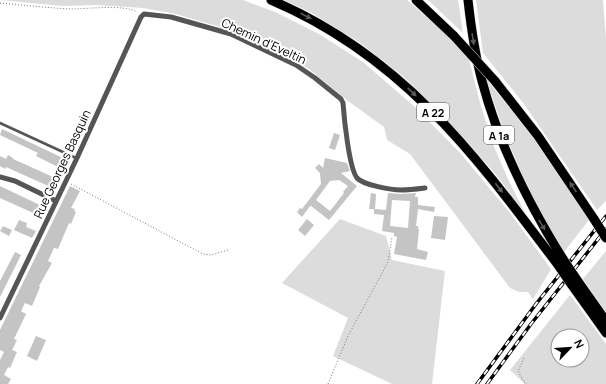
<svg xmlns="http://www.w3.org/2000/svg" width="606" height="384" font-family="Manrope,sans-serif">
  <style>
    .green { fill: #dcdcdc; fill-rule: evenodd }
    .building { fill: #c4c4c4; fill-rule: evenodd }
    .lines { fill: none; stroke-linecap: round; stroke-linejoin: round }
    .motorway-casing { stroke: #dbdbdb; stroke-width: 10 }
    .path { stroke: #777; stroke-width: 1; stroke-dasharray: 1 2; stroke-linecap: butt }
    .service { stroke: #555; stroke-width: 2.5 }
    .minor { stroke: #555; stroke-width: 5 }
    .motorway { stroke: #000; stroke-width: 9 }
    .rail-casing { stroke: #000; stroke-width: 3.5 }
    .rail { stroke: #fff; stroke-width: 2; stroke-dasharray: 6; stroke-linecap: butt }
    .motorway-bridge-casing { stroke: #dbdbdb; stroke-width: 10; stroke-linecap: butt }
    .motorway-bridge { stroke: #000; stroke-width: 9 }
    .oneway { fill: #595959 }
    .labels { text-anchor: middle; dominant-baseline: central; stroke-width: 4; stroke-linejoin: round; paint-order: stroke }
    .shield { fill: #fff; stroke: #4c4c4c; stroke-width: 1 }
    .shield-label { font-size: 11px; font-weight: bold; fill: #000 }
    .street-label { font-size: 12px; fill: #000; stroke: #fff }
  </style>
  <rect width="100%" height="100%" fill="#fff"/>
  <path class="green" d="M 0,0 L 243,0 L 275,12 L 319,34 L 363,62 L 416,108 L 461,154 L 510,213 L 551,269 L 533,299 L 528,292 L 519,292 L 510,288 L 410,154 L 387,140 L 384,127 L 348,101 L 309,69 L 283,53 L 240,33 L 176,14 L 143,8 L 96,5 L 63,6 Z
    M 284,0 L 407,0 L 438,27 L 469,59 L 479,99 L 492,142 L 508,179 L 526,215 L 498,177 L 464,138 L 404,77 L 359,42 L 310,12 Z
    M 428,0 L 458,0 L 463,33 Z
    M 476,0 L 603,0 L 606,40 L 606,201 L 597,210 L 524,104 L 483,53 Z
    M 486,78 L 533,138 L 589,220 L 564,252 C 529,196 505,140 486,78 Z
    M 340,219 L 386,236 L 392,260 L 445,271 L 432,384 L 392,384 L 333,356 L 348,318 L 282,283 Z
    M 606,251 L 606,312 L 583,279 Z
    M 570,295 L 606,344 L 606,384 L 525,384 L 510,370 ZM 558,336 L 582,336 L 582,360 L 558,360 Z"/>
  <path class="building" d="M 2,129 L 67,160 L 62,169 L 36,156 L 38,153 L 0,135 Z
    M 334,133 L 340,135 L 335,150 L 329,148 Z
    M 8,155 L 13,158 L 13,159 L 60,180 L 55,189 L 6,167 L 5,169 L 0,166 L 0,156 L 6,159 Z
    M 325,158 L 347,163 L 350,171 L 341,173 L 357,186 L 329,220 L 311,206 L 310,206 L 302,217 L 297,212 L 300,208 L 302,209 L 321,184 L 320,173 L 315,168 L 319,164 L 323,168 ZM 339,180 L 348,186 L 343,192 L 344,193 L 330,211 L 316,200 L 330,181 Z
    M 0,186 L 44,207 L 42,209 L 45,211 L 42,217 L 0,198 Z
    M 70,186 L 80,191 L 71,208 L 75,209 L 74,211 L 76,212 L 71,224 L 69,223 L 58,249 L 54,248 L 48,261 L 52,263 L 39,286 L 40,287 L 32,306 L 25,303 L 21,311 L 26,314 L 14,339 L 17,340 L 12,350 L 17,352 L 10,368 L 8,367 L 4,375 L 11,379 L 8,384 L 0,384 L 0,360 L 4,352 L 0,350 L 0,330 Z
    M 371,193 L 376,194 L 375,209 L 386,210 L 388,193 L 401,194 L 416,193 L 415,197 L 418,197 L 418,205 L 435,207 L 434,212 L 418,209 L 416,226 L 418,226 L 418,229 L 419,229 L 417,249 L 428,252 L 426,260 L 394,254 L 397,237 L 394,236 L 394,233 L 382,231 L 384,215 L 374,214 L 374,209 L 369,209 ZM 392,200 L 410,201 L 408,228 L 390,226 Z
    M 434,216 L 448,217 L 445,240 L 431,238 Z
    M 307,219 L 314,225 L 305,236 L 298,230 Z
    M 19,220 L 27,223 L 26,227 L 36,231 L 32,238 L 14,230 Z
    M 3,226 L 12,230 L 9,236 L 0,231 Z
    M 15,252 L 21,255 L 0,297 L 0,281 Z
    M 36,336 L 46,340 L 37,361 L 27,356 Z"/>
  <g class="lines">
    <g class="motorway-casing">
      <path id="motorway" d="M 271,0 C 403,56 475,155 558,265
        M 416,0 L 454,36
        M 468,0 C 471,27 475,55 482,81 C 499,145 528,203 563,259
        M 495,81 L 538,136 L 594,219
        M 575,277 L 606,321
        M 571,284 L 606,333"/>
    </g>
    <path class="path" d="M 0,3 C 24,5 48,8 72,9 C 87,9 124,4 137,12
      M 71,184 L 203,254 L 211,255 L 228,250
      M 524,358 L 518,371 L 524,382 L 527,384
      M 328,384 L 348,336 L 388,262 L 392,237"/>
    <path class="service" d="M 0,123 L 76,158"/>
    <path class="minor" d="M 0,177 L 15,181 L 56,201
      M 0,318 L 77,158 L 141,17 L 144,14 L 171,17 L 231,34 L 296,65 L 315,78 L 341,99 L 343,103 C 344,117 349,168 357,178 C 363,185 392,190 401,190 C 409,190 417,189 425,188"/>
    <use href="#motorway" class="motorway"/>
    <g class="rail-casing">
      <path id="rail" d="M 477,384 L 536,304 L 606,216
        M 487,384 L 531,324 L 606,229"/>
    </g>
    <use href="#rail" class="rail"/>
    <g class="motorway-bridge-casing">
      <path id="motorway-bridge" d="M 454,36 L 495,81
        M 594,219 L 606,238
        M 563,259 L 575,277
        M 558,265 L 571,284"/>
    </g>
    <use href="#motorway-bridge" class="motorway-bridge"/>
  </g>
  <defs><path id="oneway-solid" d="M-6-.8H1V-3.2L6.5 0L1 3.2V.8H-6Z"/></defs>
  <g class="oneway">
    <use href="#oneway-solid" transform="translate(306 16) rotate(28)"/>
    <use href="#oneway-solid" transform="translate(473 39) rotate(80)"/>
    <use href="#oneway-solid" transform="translate(412 92) rotate(43)"/>
    <use href="#oneway-solid" transform="translate(573 187) rotate(-124)"/>
    <use href="#oneway-solid" transform="translate(499 188) rotate(52)"/>
    <use href="#oneway-solid" transform="translate(542 225) rotate(59)"/>
  </g>
  <g class="labels">
    <g class="shield">
      <rect x="417" y="103" width="32" height="18" rx="3"/>
      <rect x="484" y="126" width="30" height="18" rx="3"/>
    </g>
    <g class="shield-label">
      <text x="433" y="112">A 22</text>
      <text x="499" y="135">A 1a</text>
    </g>
    <g class="street-label">
      <text transform="translate(264 41) rotate(25)">Chemin d'Eveltin</text>
      <text transform="translate(62 164) rotate(-65)">Rue Georges Basquin</text>
    </g>
  </g>
  <g transform="translate(570 348) rotate(65)"><circle r="19" fill="#ffffff" stroke="#999999"/>
  <path d="M0-3L7 15L0 10L-7 15Z" fill="#000000"/>
  <text y="-6" font-size="11" font-weight="bold" text-anchor="middle" fill="#000000">N</text>
  </g>
</svg>
